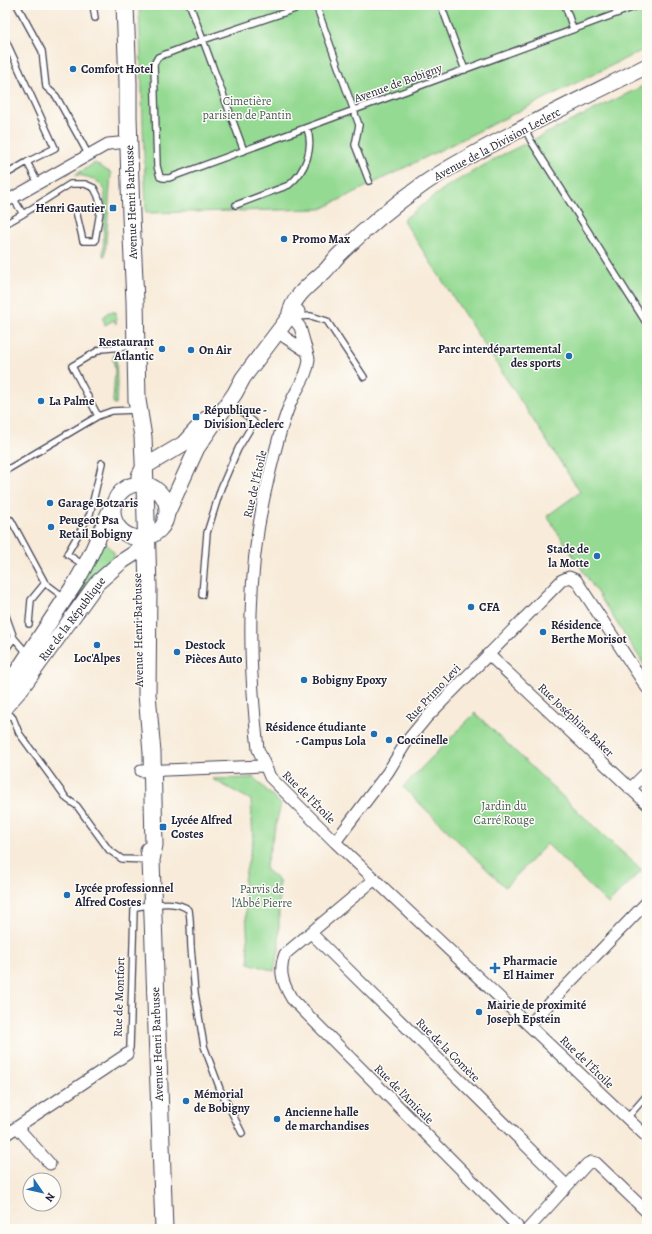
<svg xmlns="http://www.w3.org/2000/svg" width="652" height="1234" font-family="Alegreya,serif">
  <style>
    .green { fill: #95da93; stroke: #5c7e67 }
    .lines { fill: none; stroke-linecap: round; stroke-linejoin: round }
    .service-casing { stroke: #424053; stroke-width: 8 }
    .minor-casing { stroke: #424053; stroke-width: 13 }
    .secondary-casing { stroke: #424053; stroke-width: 17 }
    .primary-casing { stroke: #424053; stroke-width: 19 }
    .service { stroke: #fff; stroke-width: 5.5 }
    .minor { stroke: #fff; stroke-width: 11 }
    .secondary { stroke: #fff; stroke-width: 15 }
    .primary { stroke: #fff; stroke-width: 17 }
    .poi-dot { fill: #1f6fb2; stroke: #fdfcf7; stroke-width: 1.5 }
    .labels { text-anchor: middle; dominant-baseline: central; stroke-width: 3; stroke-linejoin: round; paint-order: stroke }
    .poi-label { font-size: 12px; font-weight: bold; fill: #22223b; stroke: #fdfcf7; text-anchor: start }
    .street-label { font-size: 12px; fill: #22223b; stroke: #fdfcf7 }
    .park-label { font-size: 12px; fill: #445955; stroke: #fdfcf7 }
  </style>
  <rect width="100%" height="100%" fill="#fdfcf7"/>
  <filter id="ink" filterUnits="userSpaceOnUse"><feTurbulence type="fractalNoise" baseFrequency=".025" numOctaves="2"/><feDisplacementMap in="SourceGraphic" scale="8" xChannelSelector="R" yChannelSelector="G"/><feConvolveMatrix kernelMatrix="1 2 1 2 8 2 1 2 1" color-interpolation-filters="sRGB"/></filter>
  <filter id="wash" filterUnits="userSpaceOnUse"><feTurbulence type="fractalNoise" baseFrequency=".012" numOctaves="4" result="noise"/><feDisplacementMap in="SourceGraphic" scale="16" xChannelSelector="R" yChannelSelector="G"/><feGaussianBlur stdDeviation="0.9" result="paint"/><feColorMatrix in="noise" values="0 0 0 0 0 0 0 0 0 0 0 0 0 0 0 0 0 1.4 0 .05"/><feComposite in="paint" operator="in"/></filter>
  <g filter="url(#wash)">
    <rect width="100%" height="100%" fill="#f8ebd9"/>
    <path class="green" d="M 139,5 L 647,5 L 647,48 L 321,209 L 146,213 Z
      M 647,84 L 647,669 L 547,516 L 580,492 L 403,220 L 446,187 L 502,155 Z
      M 95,163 L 111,173 L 105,256 L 103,256 L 105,191 C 100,179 87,176 75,175 Z
      M 109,312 L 116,312 L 116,324 L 114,320 L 105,325 L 103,318 L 106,314 Z
      M 116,353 L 117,385 L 116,404 L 114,404 L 113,402 L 115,370 L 113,358 L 114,354 Z
      M 102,541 L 114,552 L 114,562 L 5,696 Z
      M 475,713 L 603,835 L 642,870 L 608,904 L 547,844 L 505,887 L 403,787 Z
      M 254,778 L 281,804 L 265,869 L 279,881 L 279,950 L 274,971 L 249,963 L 244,880 L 253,841 L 251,800 L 212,779 Z"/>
  </g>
  <g filter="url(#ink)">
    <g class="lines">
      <g class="service-casing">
        <path id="service" d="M 93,5 L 95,18
          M 190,5 L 244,151
          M 307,5 L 203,40 L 158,57 L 154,64 L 157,166 L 160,177 L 163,178 L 169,178 L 640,5
          M 316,5 L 359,125 L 355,145 L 369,181
          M 441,5 L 465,70
          M 565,5 L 573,29
          M 18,7 L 42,51 L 46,87 L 56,96 L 81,141 L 88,154
          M 5,39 L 55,148 L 27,162
          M 524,127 L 531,141 L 647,324
          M 5,175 L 27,162 L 38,183
          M 236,205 L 289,185 C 306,171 314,148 307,128
          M 23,214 L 70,184 L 85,184 L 94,188 L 98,196 L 101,206 L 95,241 L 83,241 L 76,211
          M 5,224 L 23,214 L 13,198
          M 295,317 L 311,316 L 327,321 L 364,377
          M 98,416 L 112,411 L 135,410
          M 5,471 L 98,416 L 72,366 L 101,349 L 134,346
          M 5,523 L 11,520 L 45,583
          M 85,566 L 67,554 L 90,514 L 102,463
          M 202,595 L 207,533 L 221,488 L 238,449 L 254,422 L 230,402
          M 5,613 L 14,638 L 27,653
          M 29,624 L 31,600 L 45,583 L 65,598
          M 5,650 L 14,638
          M 5,709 L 13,718 L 19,733 L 67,799 L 77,806 L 109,850 L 122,859 L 149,860
          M 127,1054 L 130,1048 L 134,910 L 136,907 C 152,905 175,899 189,910 L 190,919 L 191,947 L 195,993 L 204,1046 L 220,1089 L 242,1133
          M 627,1118 L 647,1095"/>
      </g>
      <g class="minor-casing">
        <path id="minor" d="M 5,202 L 108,144 L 129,142
          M 289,317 L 296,322 L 300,327 L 309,359 C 308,376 296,389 290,404 C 280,428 274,455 268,480 C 246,570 248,658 258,749 L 270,777 L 335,842 L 647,1137
          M 278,331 L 286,338 L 306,351
          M 488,654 L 647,804
          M 141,771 L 264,766
          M 630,789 L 647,772
          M 335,842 L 388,772 L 407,741 L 426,718 L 562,580 L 569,577 L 576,580 L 647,688
          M 375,879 L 285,954 C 278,971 283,984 292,999 L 517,1226 L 517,1229
          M 311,933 L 567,1186
          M 529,1025 L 647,902
          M 17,1127 L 50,1164
          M 5,1135 L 127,1054
          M 528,1229 L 587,1164 L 591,1162 L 596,1163 L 647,1212"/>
      </g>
      <g class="secondary-casing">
        <path id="secondary" d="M 289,317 C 292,297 310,284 325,271 C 331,265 335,258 341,253 C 367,227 395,204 425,183 C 450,166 477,152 504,138 C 551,113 599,90 647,66
          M 139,476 L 144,467 L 183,444 L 206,419
          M113 511a27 27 0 1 1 54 0a27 27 0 1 1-54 0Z
          M 165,518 L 197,448 L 235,393 L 243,378 L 289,317 L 297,312
          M 5,690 L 76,582 C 85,567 92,552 99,536 C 104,524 108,513 115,501
          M 5,707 L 20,690 L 97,583 L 121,562 L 135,553 L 146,539"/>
      </g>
      <g class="primary-casing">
        <path id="primary" d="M 125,5 L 128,83 L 128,116 L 131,216 L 135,301 L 137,400 L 143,437 L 145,485 L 148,587 L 147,694 L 152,753 L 154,845 L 151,860
          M 149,850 L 151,860 L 164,1229"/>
      </g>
      <use href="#service" class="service"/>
      <use href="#minor" class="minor"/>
      <use href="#secondary" class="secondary"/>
      <use href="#primary" class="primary"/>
    </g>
  </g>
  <g class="poi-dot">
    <circle cx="73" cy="69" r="4"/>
    <rect x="109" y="204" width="8" height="8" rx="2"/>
    <circle cx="284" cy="239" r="4"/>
    <circle cx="162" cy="349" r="4"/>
    <circle cx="191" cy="350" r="4"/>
    <circle cx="569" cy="356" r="4"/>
    <circle cx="41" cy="401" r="4"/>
    <rect x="192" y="413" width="8" height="8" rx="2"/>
    <circle cx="50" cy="503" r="4"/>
    <circle cx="51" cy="527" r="4"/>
    <circle cx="597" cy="556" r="4"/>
    <circle cx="471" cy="607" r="4"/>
    <circle cx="543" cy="632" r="4"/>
    <circle cx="97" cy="645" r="4"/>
    <circle cx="177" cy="652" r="4"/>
    <circle cx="304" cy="680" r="4"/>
    <circle cx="374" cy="734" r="4"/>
    <circle cx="389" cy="740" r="4"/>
    <rect x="159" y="823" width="8" height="8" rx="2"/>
    <circle cx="67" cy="895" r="4"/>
    <path d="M493 962h4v4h4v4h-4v4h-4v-4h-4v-4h4z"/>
    <circle cx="479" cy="1012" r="4"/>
    <circle cx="186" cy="1101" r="4"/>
    <circle cx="277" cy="1119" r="4"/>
  </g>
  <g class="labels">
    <g class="poi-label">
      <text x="81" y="69">Comfort Hotel</text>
      <text x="105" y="208" text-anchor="end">Henri Gautier</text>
      <text x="292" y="239">Promo Max</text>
      <text x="154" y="342" text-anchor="end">Restaurant<tspan x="154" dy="14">Atlantic</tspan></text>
      <text x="561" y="349" text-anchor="end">Parc interdépartemental<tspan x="561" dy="14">des sports</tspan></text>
      <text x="199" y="350">On Air</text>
      <text x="49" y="401">La Palme</text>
      <text x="204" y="410">République -<tspan x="204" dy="14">Division Leclerc</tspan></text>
      <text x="58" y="503">Garage Botzaris</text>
      <text x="59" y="520">Peugeot Psa<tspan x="59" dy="14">Retail Bobigny</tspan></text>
      <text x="589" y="549" text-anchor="end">Stade de<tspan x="589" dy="14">la Motte</tspan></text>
      <text x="479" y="607">CFA</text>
      <text x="551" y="625">Résidence<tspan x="551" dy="14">Berthe Morisot</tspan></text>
      <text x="185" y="645">Destock<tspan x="185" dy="14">Pièces Auto</tspan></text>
      <text x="97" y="658" text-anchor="middle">Loc'Alpes</text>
      <text x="312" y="680">Bobigny Epoxy</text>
      <text x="366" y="727" text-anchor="end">Résidence étudiante<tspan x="366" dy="14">- Campus Lola</tspan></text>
      <text x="397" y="740">Coccinelle</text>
      <text x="171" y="820">Lycée Alfred<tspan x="171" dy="14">Costes</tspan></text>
      <text x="75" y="888">Lycée professionnel<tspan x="75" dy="14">Alfred Costes</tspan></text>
      <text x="503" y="961">Pharmacie<tspan x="503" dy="14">El Haimer</tspan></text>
      <text x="487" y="1005">Mairie de proximité<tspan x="487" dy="14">Joseph Epstein</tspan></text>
      <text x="194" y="1094">Mémorial<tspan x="194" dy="14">de Bobigny</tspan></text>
      <text x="285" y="1112">Ancienne halle<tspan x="285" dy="14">de marchandises</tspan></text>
    </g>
    <g class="street-label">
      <text transform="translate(398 83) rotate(-20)">Avenue de Bobigny</text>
      <text transform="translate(497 144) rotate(-28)">Avenue de la Division Leclerc</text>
      <text transform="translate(131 202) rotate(-92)">Avenue Henri Barbusse</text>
      <text transform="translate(255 484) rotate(-77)">Rue de l'Étoile</text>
      <text transform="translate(72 619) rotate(-53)">Rue de la République</text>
      <text transform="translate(138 630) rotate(-91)">Avenue Henri Barbusse</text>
      <text transform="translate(433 693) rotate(-47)">Rue Primo Levi</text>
      <text transform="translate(576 720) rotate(44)">Rue Joséphine Baker</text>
      <text transform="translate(309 797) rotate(45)">Rue de l'Étoile</text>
      <text transform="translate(119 997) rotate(-88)">Rue de Montfort</text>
      <text transform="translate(157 1044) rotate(-92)">Avenue Henri Barbusse</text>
      <text transform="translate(448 1050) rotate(45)">Rue de la Comète</text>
      <text transform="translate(587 1062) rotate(44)">Rue de l'Étoile</text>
      <text transform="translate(404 1094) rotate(45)">Rue de l'Amicale</text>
    </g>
    <g class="park-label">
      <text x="247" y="101">Cimetière<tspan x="247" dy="14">parisien de Pantin</tspan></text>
      <text x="504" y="806">Jardin du<tspan x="504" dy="14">Carré Rouge</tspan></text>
      <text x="262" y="889">Parvis de<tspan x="262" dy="14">l'Abbé Pierre</tspan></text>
    </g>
  </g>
  <rect width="652" height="1234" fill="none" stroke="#fdfcf7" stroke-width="20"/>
  <g transform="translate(42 1192) rotate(124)"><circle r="19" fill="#fdfcf7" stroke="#a5a5ac"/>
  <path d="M0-3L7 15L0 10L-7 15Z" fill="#1f6fb2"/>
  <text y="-6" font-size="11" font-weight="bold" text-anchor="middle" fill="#22223b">N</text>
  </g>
</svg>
